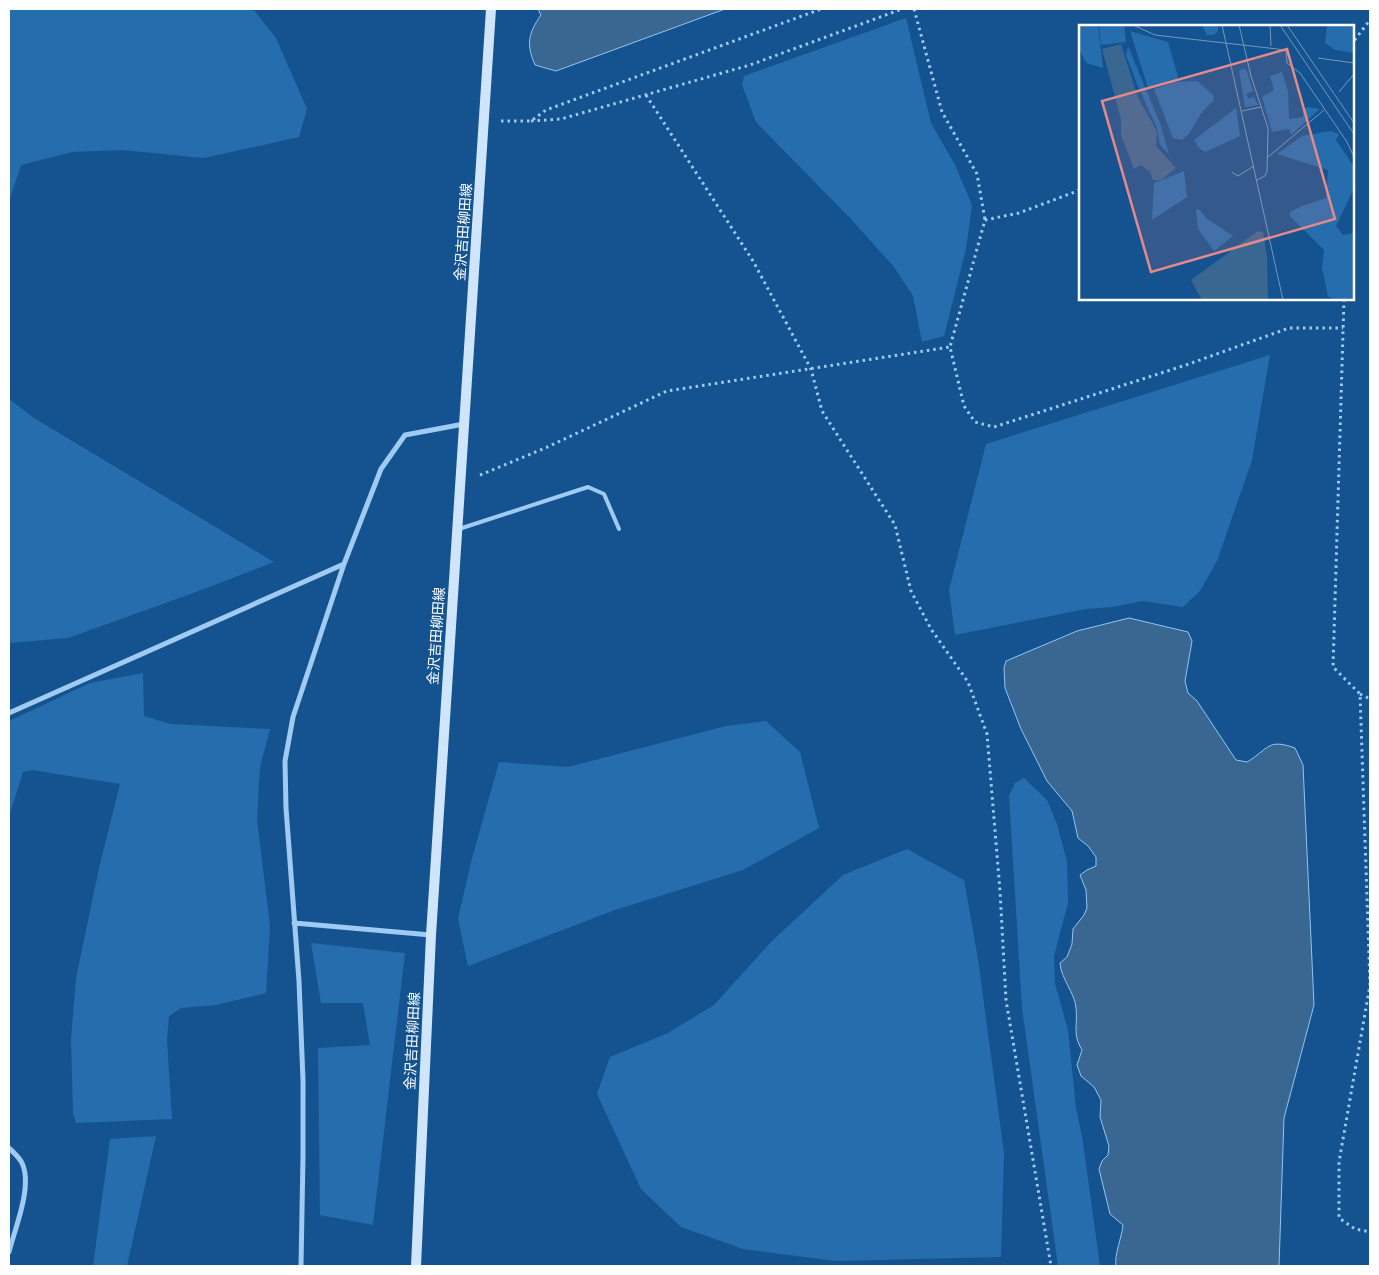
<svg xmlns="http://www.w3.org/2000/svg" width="1379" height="1275" font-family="Helvetica,'Noto Sans JP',sans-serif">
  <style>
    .green { fill: #266dae }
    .water { fill: #396792; stroke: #91c6f4 }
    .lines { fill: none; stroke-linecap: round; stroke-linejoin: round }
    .path { stroke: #9fcaf1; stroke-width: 3; stroke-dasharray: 2.5 4; stroke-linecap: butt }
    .lane { stroke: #9fcaf1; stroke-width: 4 }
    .street { stroke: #9fcaf1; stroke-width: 5 }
    .secondary { stroke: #cee5fb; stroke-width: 10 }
    .labels { text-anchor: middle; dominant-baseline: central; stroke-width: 4; stroke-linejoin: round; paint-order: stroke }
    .street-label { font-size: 14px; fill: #fff; stroke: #14538f }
    .inset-road { fill: none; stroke: #7298bc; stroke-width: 1 }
    .view { fill: #e88989; fill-opacity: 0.15; stroke: #e88989; stroke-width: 2.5 }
    .inset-edge { fill: none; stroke: #fff; stroke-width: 2.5 }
  </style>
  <rect width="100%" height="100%" fill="#14538f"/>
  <path class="green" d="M 9,9 L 253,9 L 276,38 L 307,109 L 299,137 L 204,158 L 122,150 L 72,152 L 21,165 L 9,201 Z
    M 906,18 L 931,123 L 955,165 L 972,205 L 966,249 L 944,336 L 922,342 L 913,296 L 894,267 L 850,218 L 756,122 L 742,85 L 744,76 Z
    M 1270,355 L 1252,460 L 1217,561 L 1200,591 L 1183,607 L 1143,601 L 1112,607 L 1086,609 L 955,635 L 949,590 L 986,444 Z
    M 9,399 L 34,418 L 274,562 L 196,592 L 68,638 L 9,643 Z
    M 143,673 L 144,716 L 170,724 L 270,729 L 260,767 L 257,820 L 270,926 L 266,993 L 216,1005 L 181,1008 L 169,1016 L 167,1040 L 172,1119 L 76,1123 L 73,1113 L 71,1039 L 76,978 L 99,868 L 120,784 L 32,770 L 23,772 L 9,816 L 9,721 L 90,683 Z
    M 766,721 L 800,752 L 819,828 L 743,870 L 615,910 L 468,966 L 458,919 L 471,862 L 499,762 L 568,767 L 726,726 Z
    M 1024,778 L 1047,800 L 1057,824 L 1067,862 L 1068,903 L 1054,956 L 1055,984 L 1068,1030 L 1076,1108 L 1082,1136 L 1100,1266 L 1058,1266 L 1022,1008 L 1009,796 L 1015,783 Z
    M 907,849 L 964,880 L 978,959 L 1004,1153 L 1001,1257 L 835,1261 L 743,1249 L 681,1227 L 641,1189 L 597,1094 L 610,1057 L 668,1033 L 714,1005 L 771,942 L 843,875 Z
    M 311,943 L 405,953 L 373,1225 L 320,1215 L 318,1048 L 370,1045 L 363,1003 L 321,1003 Z
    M 156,1136 L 127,1266 L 93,1266 L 110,1139 Z"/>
  <path class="water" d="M 538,9 L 725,9 L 556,71 L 535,65 C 526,44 528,34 541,15 Z
    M 1129,618 L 1188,632 L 1192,641 L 1185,681 L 1188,693 L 1197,701 L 1236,760 L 1247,762 C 1269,749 1267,738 1295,748 L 1303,765 L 1314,1005 L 1284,1118 L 1279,1266 L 1116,1266 C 1114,1255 1122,1237 1123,1225 L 1110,1214 L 1099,1169 L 1102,1161 L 1108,1155 L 1109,1146 L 1100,1117 L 1101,1100 L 1094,1087 L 1081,1076 L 1077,1065 L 1082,1050 C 1072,1033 1078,1026 1076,1008 C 1075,993 1061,979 1060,963 L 1067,957 L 1072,944 L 1073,929 L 1084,915 L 1087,908 L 1086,890 L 1080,875 L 1087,870 L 1096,866 L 1096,857 L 1088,846 L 1078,838 L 1072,811 L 1047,781 L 1021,729 L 1005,688 L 1004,668 L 1006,661 L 1077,631 Z"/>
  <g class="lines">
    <path class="path" d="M 914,9 L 942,112 L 977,174 L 985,220
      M 1353,46 L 1353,42 L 1370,20
      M 646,95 L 753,261 L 811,369 L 822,411 L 895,525 L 911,591 L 931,629 L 968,682 L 987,734 L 1000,891 L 1006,1000 L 1051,1266
      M 501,121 L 531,121 L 546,110 L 821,9
      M 531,121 L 561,119 L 750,65 L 902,9
      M 1080,190 L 1019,213 L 985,220 L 950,347 L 964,406 L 975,422 L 994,427 L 1186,365 L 1289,328 L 1343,328
      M 1344,299 L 1333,667 L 1360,694 L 1370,985 L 1339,1162 L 1339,1218 L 1355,1229 L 1370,1232
      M 480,475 L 543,449 L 667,391 L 950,347
      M 1360,694 L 1370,699"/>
    <path class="lane" d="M 459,529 L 588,487 L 604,494 L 619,529"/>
    <path class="street" d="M 9,713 L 344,564
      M 294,923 L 431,935
      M 9,1148 C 13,1152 19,1157 22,1163 C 33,1186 15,1228 9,1252
      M 301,1266 L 303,1156 L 303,1080 L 299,981 L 286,808 L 285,761 L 293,717 L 344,564 L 381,469 L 405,435 L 464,424"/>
    <path class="secondary" d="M 416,1266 L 431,935 L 491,9"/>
  </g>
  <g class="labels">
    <g class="street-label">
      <text transform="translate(463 232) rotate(-86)">金沢吉田柳田線</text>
      <text transform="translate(436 636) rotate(-86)">金沢吉田柳田線</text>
      <text transform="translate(412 1041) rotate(-87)">金沢吉田柳田線</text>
    </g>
  </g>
  <g transform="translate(1079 25)">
    <rect width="275" height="275" fill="#14538f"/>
    <path d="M 0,0 L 19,0 L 24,43 L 7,38 L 1,25 ZM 20,0 L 45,0 L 47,17 L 22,20 ZM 123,0 L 139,0 L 139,6 L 135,10 L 128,10 ZM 248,0 L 275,0 L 275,28 L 256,25 L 246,18 ZM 51,6 L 89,17 L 100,55 L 69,63 ZM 49,21 L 81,98 L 90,129 L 81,120 L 78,103 L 58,59 L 47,30 ZM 167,44 L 174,66 L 167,69 L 170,74 L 175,72 L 179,80 L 166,82 L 160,45 ZM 203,47 L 209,66 L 210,94 L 224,92 L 224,85 L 229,82 L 241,84 L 212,110 L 210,104 L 193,107 L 183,72 L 195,65 L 191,51 ZM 118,56 L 135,71 L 134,76 L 123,87 L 110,109 L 103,115 L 94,113 L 75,64 L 97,57 ZM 157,83 L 161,111 L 126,127 L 121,124 L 115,115 ZM 252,106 L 260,109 L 257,115 L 275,142 L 275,163 L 257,201 L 264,210 L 275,208 L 275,275 L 255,275 L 249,271 L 243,243 L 245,225 L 211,191 L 211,187 L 223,181 L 247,173 L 249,145 L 198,129 L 223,111 ZM 105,146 L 108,172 L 73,195 L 75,158 ZM 120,184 L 127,193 L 154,211 L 135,226 L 119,204 L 117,185 Z" fill="#266dae"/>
    <path d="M 42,19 L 59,73 L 78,106 L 77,121 L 97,143 L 82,155 L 74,155 L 71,147 L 62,140 L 55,144 L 42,110 L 42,94 L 23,24 ZM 179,206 L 184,207 L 188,231 L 189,275 L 123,275 L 112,255 Z" fill="#396792"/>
    <path class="inset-road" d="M 54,0 L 76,10 L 207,25M 143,0 L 204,275M 160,0 L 172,51 L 189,103 L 188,146 L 186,151 L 178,155M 191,0 L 192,21M 201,0 L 275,109M 208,0 L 275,98M 207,25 L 208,38 L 221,48 L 268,117 L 275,132M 239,33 L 275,38M 260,67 L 275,49M 163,86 L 182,82M 189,132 L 245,85M 153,147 L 159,151 L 175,141"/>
    <path class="view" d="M 208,24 L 256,194 L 72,247 L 23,76 Z"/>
    <rect width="275" height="275" class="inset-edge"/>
  </g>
  <rect width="1379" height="1275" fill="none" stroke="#ffffff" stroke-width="20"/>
</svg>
